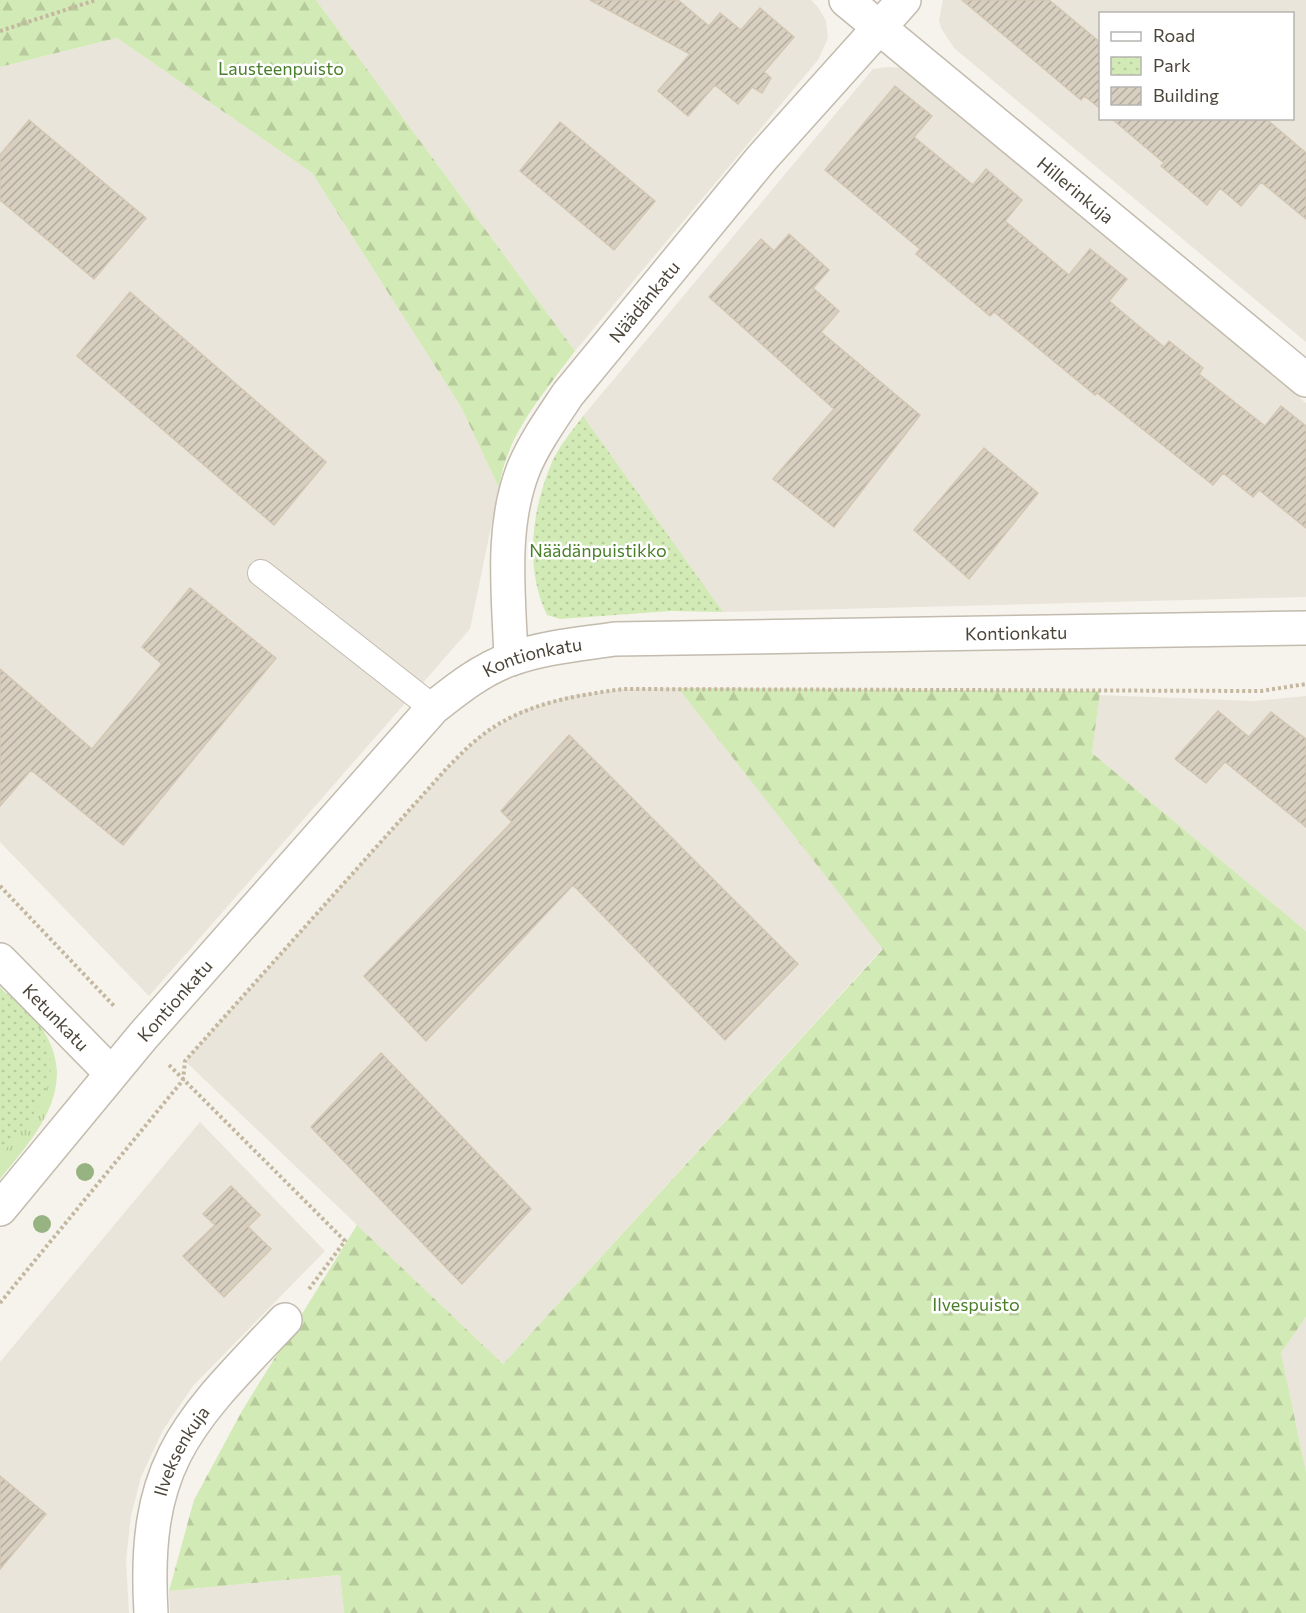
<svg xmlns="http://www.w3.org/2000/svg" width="1306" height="1613" font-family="Commissioner,sans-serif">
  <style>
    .residential { fill: #eae5da; fill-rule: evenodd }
    .grass { fill: url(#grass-tufts) }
    .forest { fill: url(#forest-firs) }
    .park { fill: url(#park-dots) }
    .building { fill: url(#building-hatch); stroke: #d3c7b4; stroke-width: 1.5 }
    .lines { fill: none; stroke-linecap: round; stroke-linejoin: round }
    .service-casing { stroke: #c2bbae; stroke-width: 28 }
    .minor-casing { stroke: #c2bbae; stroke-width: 36 }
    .path { stroke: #c4b79f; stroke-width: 4; stroke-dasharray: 3 3; stroke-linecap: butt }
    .service { stroke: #fff; stroke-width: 26 }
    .minor { stroke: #fff; stroke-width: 33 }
    .tree { fill: #97b381 }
    .labels { text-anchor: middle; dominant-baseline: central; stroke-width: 5; stroke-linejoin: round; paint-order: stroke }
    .park-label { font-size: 18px; fill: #4a7f2a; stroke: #fff }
    .street-label { font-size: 18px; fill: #4b4439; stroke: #fff }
  </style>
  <defs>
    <pattern id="grass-tufts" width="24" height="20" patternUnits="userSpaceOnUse" patternTransform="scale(1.5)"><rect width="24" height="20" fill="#d2eab5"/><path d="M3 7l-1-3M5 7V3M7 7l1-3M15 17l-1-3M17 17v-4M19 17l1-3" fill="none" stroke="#b6ca9c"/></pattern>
    <pattern id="forest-firs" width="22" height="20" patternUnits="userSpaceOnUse" patternTransform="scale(1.5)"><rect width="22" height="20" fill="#d2eab5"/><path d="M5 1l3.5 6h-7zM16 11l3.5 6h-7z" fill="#b6ca9c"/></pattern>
    <pattern id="park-dots" width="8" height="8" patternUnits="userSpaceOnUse" patternTransform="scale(1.5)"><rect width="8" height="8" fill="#d2eab5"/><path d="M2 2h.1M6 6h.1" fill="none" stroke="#b6ca9c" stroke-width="1.8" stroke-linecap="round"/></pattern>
    <pattern id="building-hatch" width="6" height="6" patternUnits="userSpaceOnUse" patternTransform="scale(1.5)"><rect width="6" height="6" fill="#d8cfc1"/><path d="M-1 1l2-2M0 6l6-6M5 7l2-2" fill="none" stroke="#b1aa9e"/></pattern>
  </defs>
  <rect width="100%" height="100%" fill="#f6f3ec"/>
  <path class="residential" d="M 316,0 L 811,0 L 818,7 L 826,21 L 828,38 L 818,60 L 575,351 Z
    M 943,0 L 1306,0 L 1306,342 L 954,48 L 941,28 L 939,20 ZM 1100,14 L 1292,14 L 1292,118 L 1100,118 Z
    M 117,38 L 312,173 L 461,407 L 499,488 L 470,629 L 149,996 L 0,842 L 0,67 Z
    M 887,67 L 906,68 L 920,75 L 1306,403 L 1306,597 L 723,612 L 583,416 L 873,69 Z
    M 678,688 L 883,948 L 503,1364 L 185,1061 L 446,769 L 480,736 L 523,710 L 569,696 L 623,689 Z
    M 1099,695 L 1254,701 L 1306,696 L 1306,931 L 1092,753 Z
    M 200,1122 L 325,1251 L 193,1386 L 163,1430 L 141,1477 L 131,1516 L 126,1561 L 129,1613 L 0,1613 L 0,1362 Z
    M 1306,1317 L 1306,1472 L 1281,1353 Z
    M 340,1575 L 344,1613 L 170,1613 L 169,1591 Z"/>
  <path class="grass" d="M 0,987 L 6,994 L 9,992 C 21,1004 34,1016 43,1030 C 80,1088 35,1136 0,1179 Z"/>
  <path class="forest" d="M 0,0 L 316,0 L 575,351 C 544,393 506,435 499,488 L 461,407 L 312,173 L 117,38 L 0,67 Z
    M 678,688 L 1100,691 L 1092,753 L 1306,931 L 1306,1317 L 1281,1353 L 1306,1472 L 1306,1613 L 344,1613 L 340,1575 L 169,1591 L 194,1500 L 242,1411 L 357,1225 L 503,1364 L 883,949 Z"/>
  <path class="park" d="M 583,416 L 723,612 L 671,611 L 560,619 L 547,615 C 524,568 532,508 552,462 C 559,446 573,430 583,416 Z
    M 0,987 C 13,1002 29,1015 40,1032 C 71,1080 29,1121 0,1156 Z"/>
  <path class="building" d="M 590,0 L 678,0 L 709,26 L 720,13 L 741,30 L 760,8 L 794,37 L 764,72 L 771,78 L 762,93 L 752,87 L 738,104 L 715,85 L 688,116 L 658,91 L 690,54 Z
    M 962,0 L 1049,0 L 1101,43 L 1101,109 L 1084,96 L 1081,100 Z
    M 895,86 L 932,116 L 914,137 L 973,185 L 986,169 L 1022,200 L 1005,221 L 1069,275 L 1090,249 L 1127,279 L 1109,301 L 1164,347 L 1169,341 L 1203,368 L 1199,374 L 1265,426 L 1281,406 L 1306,426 L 1306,528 L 1259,490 L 1253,497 L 1223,473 L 1213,485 L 1097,393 L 1095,395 L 994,312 L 990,316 L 916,254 L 920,249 L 825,170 Z
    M 1111,118 L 1265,118 L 1306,153 L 1306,219 L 1261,182 L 1241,206 L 1220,188 L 1207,205 L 1161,166 L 1164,163 Z
    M 29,120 L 146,218 L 94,279 L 0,200 L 0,155 Z
    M 560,122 L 655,201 L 614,250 L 520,171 Z
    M 789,234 L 829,270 L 813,288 L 839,311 L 821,332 L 920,415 L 834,527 L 773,479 L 834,409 L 709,297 L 761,239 L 774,251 Z
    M 130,292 L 326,462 L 274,525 L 77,356 Z
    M 984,448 L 1038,493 L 969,579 L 914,530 Z
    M 190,588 L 276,658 L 123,845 L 31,770 L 0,806 L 0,669 L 92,749 L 162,664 L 142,647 Z
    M 1218,711 L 1249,737 L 1271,712 L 1306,739 L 1306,827 L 1225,762 L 1206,783 L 1175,759 Z
    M 569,735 L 798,964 L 725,1040 L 573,885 L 426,1041 L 364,976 L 512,822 L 501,811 Z
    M 381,1053 L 531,1209 L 462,1284 L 311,1127 Z
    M 231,1186 L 260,1215 L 248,1227 L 271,1249 L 224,1297 L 183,1256 L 215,1225 L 203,1214 Z
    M 0,1476 L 46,1514 L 0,1569 Z"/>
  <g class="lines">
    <g class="service-casing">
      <path id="service" d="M 261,573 L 433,708"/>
    </g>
    <g class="minor-casing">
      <g id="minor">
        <path id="s1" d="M 846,0 L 1306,380"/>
        <path id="s2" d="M 511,659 C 509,596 500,530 523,470 C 534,443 552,418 568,394 L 762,158 L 904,0"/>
        <path id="s3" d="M 0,960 L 111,1073"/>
        <path id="s4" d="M 0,1209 L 143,1036 L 433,708 C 457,689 482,669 511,659 C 544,647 581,644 615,639 L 1306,628"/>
        <path id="s5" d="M 151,1613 C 142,1462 187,1423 285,1320"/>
      </g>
    </g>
    <path class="path" d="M 0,31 L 96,0
      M 0,886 L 115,1007
      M 169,1065 L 345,1241 L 309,1289
      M 0,1303 L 183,1080 L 185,1061 L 446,769 C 457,758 468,746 480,737 C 521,704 572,696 623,689 L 1261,691 L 1306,684"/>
    <use href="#service" class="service"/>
    <use href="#minor" class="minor"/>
  </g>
  <g class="tree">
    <circle cx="85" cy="1172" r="9"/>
    <circle cx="42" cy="1224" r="9"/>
  </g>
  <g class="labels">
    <g class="park-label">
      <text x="281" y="68">Lausteenpuisto</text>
      <text x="598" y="550">Näädänpuistikko</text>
      <text x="976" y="1304">Ilvespuisto</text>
    </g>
    <g class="street-label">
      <text stroke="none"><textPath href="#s1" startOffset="298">Hillerinkuja</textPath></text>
      <text stroke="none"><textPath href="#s2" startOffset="399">Näädänkatu</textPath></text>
      <text stroke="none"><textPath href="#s4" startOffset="1262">Kontionkatu</textPath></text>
      <text stroke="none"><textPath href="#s4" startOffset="776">Kontionkatu</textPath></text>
      <text stroke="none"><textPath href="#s4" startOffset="272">Kontionkatu</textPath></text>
      <text stroke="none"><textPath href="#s3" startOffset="80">Ketunkatu</textPath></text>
      <text stroke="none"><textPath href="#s5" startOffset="168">Ilveksenkuja</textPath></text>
    </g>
  </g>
  <rect x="1099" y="12" width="195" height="108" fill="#ffffff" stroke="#b7b4b0" stroke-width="1.5"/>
  <rect x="1111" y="32" width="30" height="9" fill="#ffffff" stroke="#b7b4b0" stroke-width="1.5"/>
  <text x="1153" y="42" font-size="18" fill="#4b4439">Road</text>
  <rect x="1111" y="57" width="30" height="18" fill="url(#park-dots)" stroke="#b7b4b0" stroke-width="1.5"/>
  <text x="1153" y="72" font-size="18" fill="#4b4439">Park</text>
  <rect x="1111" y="87" width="30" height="18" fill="url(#building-hatch)" stroke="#b7b4b0" stroke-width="1.5"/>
  <text x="1153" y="102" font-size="18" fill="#4b4439">Building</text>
</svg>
